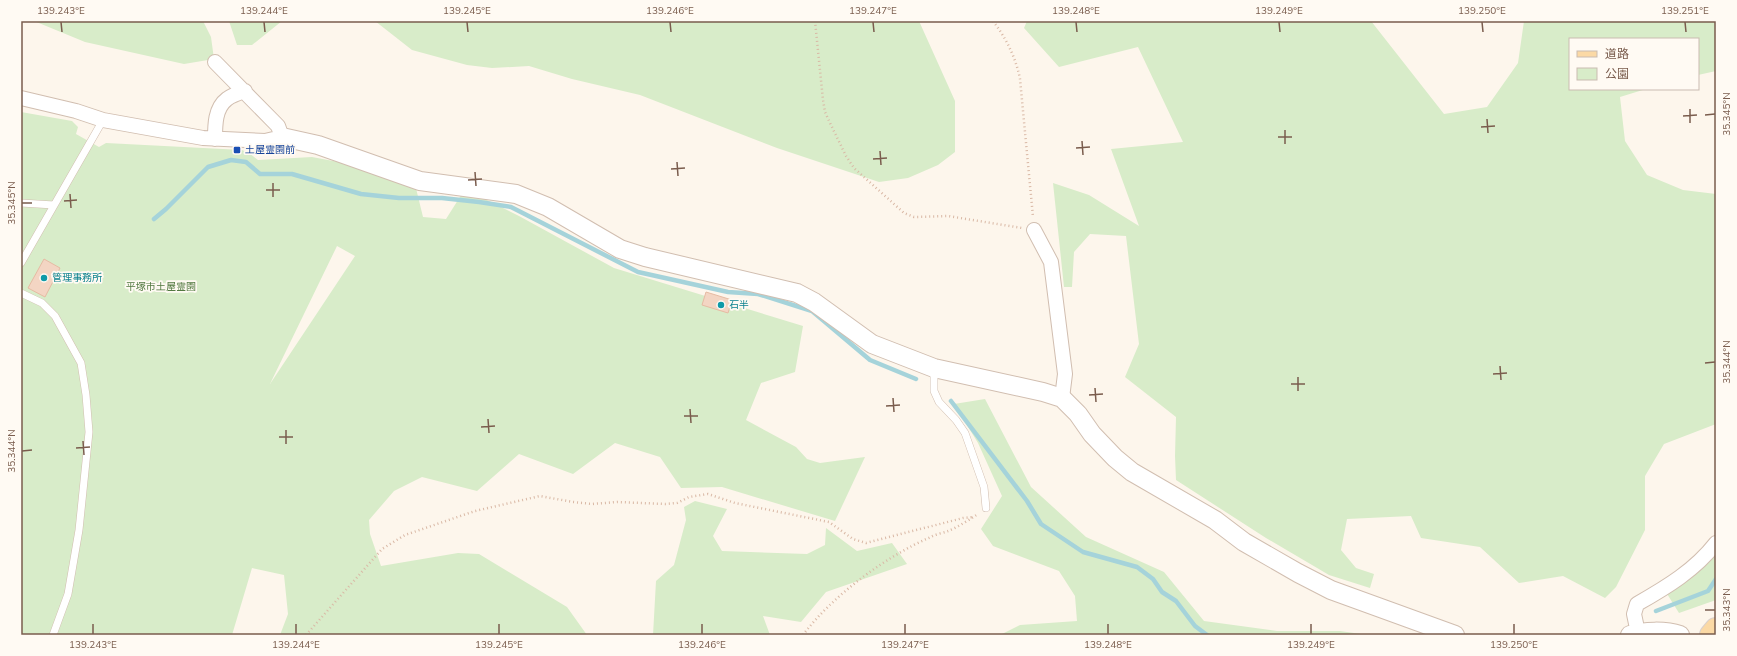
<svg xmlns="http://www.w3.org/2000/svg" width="1737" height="656" font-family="'Nunito Sans','Noto Sans JP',sans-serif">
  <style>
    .green { fill: #d8ecc9; fill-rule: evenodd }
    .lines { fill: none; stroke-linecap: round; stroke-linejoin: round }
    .stream { stroke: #a5d3da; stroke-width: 4.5 }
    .building { fill: #f3d5c3; stroke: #e6bba3 }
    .service-casing { stroke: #d1beb0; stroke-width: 8 }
    .minor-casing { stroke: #d1beb0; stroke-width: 16 }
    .tertiary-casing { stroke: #d1beb0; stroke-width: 20 }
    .primary-casing { stroke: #dad1cd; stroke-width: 24 }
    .path { stroke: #d9b8a5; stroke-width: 2.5; stroke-dasharray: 1 3; stroke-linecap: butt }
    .service { stroke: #fff; stroke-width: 7 }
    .minor { stroke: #fff; stroke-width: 14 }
    .tertiary { stroke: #fff; stroke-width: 18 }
    .primary { stroke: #fbd9a5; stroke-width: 22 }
    .ticks { fill: none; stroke: #7a5c4d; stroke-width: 1.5 }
    .transit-dot { fill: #1a4fb4; stroke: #fffaf3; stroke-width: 1.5 }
    .culture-dot { fill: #0f9aa8; stroke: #fffaf3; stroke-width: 1.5 }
    .labels { text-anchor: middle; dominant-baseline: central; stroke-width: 3.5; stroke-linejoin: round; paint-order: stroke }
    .transit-label { font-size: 10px; fill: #164399; stroke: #fffaf3; text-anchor: start }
    .culture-label { font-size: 10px; fill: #0d838f; stroke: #fffaf3; text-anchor: start }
    .park-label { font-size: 10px; fill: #537a41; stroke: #fffaf3 }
    .neatline { fill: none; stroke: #7a5c4d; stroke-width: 1.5 }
    .ticks-label { font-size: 10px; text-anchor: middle; fill: #7a5c4d }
  </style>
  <rect width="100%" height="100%" fill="#fdf6ec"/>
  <path class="green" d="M 34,21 L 203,21 L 211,37 L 214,59 L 184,64 L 85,42 Z
    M 229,21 L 282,21 L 252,45 L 237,45 Z
    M 375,21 L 919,21 L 955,101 L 955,152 L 938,165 L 908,178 L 879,182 L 777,148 L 640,95 L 572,79 L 529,66 L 492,68 L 467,65 L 412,50 Z
    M 1027,21 L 1371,21 L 1444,114 L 1487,107 L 1518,63 L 1524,21 L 1716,21 L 1716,71 L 1698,75 L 1698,39 L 1570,39 L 1570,89 L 1646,89 L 1620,97 L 1625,141 L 1647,175 L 1683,190 L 1716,194 L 1716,424 L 1664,444 L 1645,476 L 1645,530 L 1616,587 L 1605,598 L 1563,576 L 1519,583 L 1480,547 L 1421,538 L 1411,516 L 1347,519 L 1341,550 L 1356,568 L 1374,574 L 1370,588 L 1329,575 L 1266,538 L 1176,480 L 1175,456 L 1176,417 L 1125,377 L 1139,344 L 1126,236 L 1090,234 L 1074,252 L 1072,287 L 1064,287 L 1053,183 L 1089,195 L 1139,226 L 1111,149 L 1183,142 L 1138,47 L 1059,67 L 1024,28 Z
    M 21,112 L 72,121 L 78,127 L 76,134 L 99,147 L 106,143 L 242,150 L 249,153 L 258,160 L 312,157 L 413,176 L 423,217 L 446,219 L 465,189 L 519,216 L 614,268 L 803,326 L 795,372 L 761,383 L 746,420 L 796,447 L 807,459 L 820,463 L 865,457 L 835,521 L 722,487 L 681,488 L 660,457 L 615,443 L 573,474 L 519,454 L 477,491 L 422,477 L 394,491 L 369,520 L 370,534 L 381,566 L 458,553 L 479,554 L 567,607 L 587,635 L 280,635 L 288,614 L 284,575 L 252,568 L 232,635 L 21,635 ZM 337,246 L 355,256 L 270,384 Z
    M 985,399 L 1031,487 L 1086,537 L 1164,572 L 1204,621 L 1277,631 L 1340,631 L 1368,635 L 1000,635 L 1020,625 L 1077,621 L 1075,596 L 1059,571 L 993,546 L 981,529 L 1002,496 L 978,443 L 954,404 Z
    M 695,501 L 727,509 L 713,536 L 722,551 L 807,554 L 825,545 L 826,528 L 857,551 L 892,543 L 907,564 L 826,592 L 801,622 L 763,616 L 770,635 L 653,635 L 656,581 L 674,565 L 686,520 L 684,507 Z
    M 1716,549 L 1716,600 L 1679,613 L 1664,589 Z"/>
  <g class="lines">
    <path class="stream" d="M 154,219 L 166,209 L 208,167 L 231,160 L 246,162 L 260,174 L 292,174 L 361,194 L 399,198 L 442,198 L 479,202 L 511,207 L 638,272 L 728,292 L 758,294 L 812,311 L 870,360 L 916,379
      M 951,401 L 1027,501 L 1041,524 L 1083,552 L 1137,567 L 1153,579 L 1162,592 L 1176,601 L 1195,626 L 1207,635
      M 1656,611 L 1708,591 L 1716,579"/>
  </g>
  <path class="building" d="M 44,259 L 60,268 L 45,297 L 28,288 Z
    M 706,292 L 732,300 L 728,313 L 702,305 Z"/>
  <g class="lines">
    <g class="service-casing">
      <path id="service" d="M 21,203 L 54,205
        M 21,263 L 103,120
        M 21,293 L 42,303 L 55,316 L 81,363 L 86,395 L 89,432 L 79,530 L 68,594 L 53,635
        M 934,368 L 934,391 L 939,402 L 956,420 L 965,433 L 984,487 L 986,508"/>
    </g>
    <g class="minor-casing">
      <path id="minor" d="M 21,98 L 76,111 L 103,120 L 203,138 L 265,141 L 282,137 L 278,126 L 215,62
        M 215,139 C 215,125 215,108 227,99 C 232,95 239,93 245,91
        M 1034,230 L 1051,262 L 1065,374 L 1062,398
        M 1638,633 L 1634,614 L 1637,604 C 1667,587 1695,570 1716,543"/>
    </g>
    <g class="tertiary-casing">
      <path id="tertiary" d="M 282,137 L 318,145 L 420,181 L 516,194 L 548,207 L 620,249 L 645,257 L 797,293 L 814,302 L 872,344 L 934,368 L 1043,392 L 1062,398 L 1078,414 L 1092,434 L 1115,458 L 1132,472 L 1215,520 L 1244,542 L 1298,573 L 1331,590 L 1455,635
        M 1630,635 C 1644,631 1665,630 1680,635"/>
    </g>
    <g class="primary-casing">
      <path id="primary" d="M 1711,635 L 1716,629"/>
    </g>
    <path class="path" d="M 815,21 L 823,100 L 825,112 L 830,123 L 846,156 L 854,168 L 904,213 L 914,217 L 948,216 L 1022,228
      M 993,21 C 1006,38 1016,58 1020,79 L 1033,217
      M 306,635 L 382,549 L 405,535 L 475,511 L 540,496 L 573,502 L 592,504 L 617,502 L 665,504 L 677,503 L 689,497 L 708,494 L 735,503 L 829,522 L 853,539 L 866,543 L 963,518 L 973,517
      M 803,635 C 832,596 886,556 931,537 C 936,534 943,533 948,531 C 958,527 969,520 978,514"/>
    <use href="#service" class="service"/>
    <use href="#minor" class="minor"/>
    <use href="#tertiary" class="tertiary"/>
    <use href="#primary" class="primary"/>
  </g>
  <path class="ticks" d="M 61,22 L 62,32M 264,22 L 265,32M 467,22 L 468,32M 670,22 L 671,32M 873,22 L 874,32M 1076,22 L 1077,32M 1279,22 L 1280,32M 1482,22 L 1483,32M 1685,22 L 1686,32M 1690,109 L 1690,123M 1705,115 L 1715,114M 1683,116 L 1697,115M 1487,119 L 1488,133M 1481,127 L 1495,126M 1285,130 L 1285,144M 1278,137 L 1292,137M 1082,141 L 1083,155M 1076,148 L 1090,147M 880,151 L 881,165M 873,159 L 887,158M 677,162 L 678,176M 671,169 L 685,168M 475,172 L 476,186M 468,180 L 482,179M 273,183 L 273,197M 266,190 L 280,190M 70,194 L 71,208M 64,201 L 77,200M 22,203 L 32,203M 1705,363 L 1715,362M 1500,366 L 1501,380M 1493,374 L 1507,373M 1298,377 L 1298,391M 1291,384 L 1305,384M 1095,388 L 1096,402M 1089,395 L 1103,394M 893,398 L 894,412M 886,406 L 900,405M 690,409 L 691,423M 684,416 L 698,416M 488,419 L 489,433M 481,427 L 495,426M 286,430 L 286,444M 279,437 L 293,437M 83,441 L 84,455M 76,448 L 90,447M 22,451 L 32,450M 1705,610 L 1715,610M 93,624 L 93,634M 296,624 L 296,634M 499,624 L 499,634M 702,624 L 702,634M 905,624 L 905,634M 1108,624 L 1108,634M 1311,624 L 1311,634M 1514,624 L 1514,634"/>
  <rect class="transit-dot" x="233" y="146" width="8" height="8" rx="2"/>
  <g class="culture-dot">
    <circle cx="44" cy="278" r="4"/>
    <circle cx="721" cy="305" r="4"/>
  </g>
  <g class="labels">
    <g class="transit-label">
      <text x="245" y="150">土屋霊園前</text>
    </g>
    <g class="culture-label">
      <text x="52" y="278">管理事務所</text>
      <text x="729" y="305">石半</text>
    </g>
    <g class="park-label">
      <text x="161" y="287">平塚市土屋霊園</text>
    </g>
  </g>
  <rect width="1737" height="656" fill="none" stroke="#fffaf3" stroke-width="44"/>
  <rect x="1569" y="38" width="130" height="52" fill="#fffaf3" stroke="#cabbb1"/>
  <rect x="1577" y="51" width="20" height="6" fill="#fbd9a5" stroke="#cabbb1"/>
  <text x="1605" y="58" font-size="12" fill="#7a5c4d">道路</text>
  <rect x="1577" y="68" width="20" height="12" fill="#d8ecc9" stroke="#cabbb1"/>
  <text x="1605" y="78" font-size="12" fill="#7a5c4d">公園</text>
  <rect x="22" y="22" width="1693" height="612" class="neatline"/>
  <g class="ticks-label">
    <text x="61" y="14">139.243°E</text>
    <text x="264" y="14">139.244°E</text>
    <text x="467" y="14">139.245°E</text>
    <text x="670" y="14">139.246°E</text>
    <text x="873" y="14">139.247°E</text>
    <text x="1076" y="14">139.248°E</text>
    <text x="1279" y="14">139.249°E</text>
    <text x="1482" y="14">139.250°E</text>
    <text x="1685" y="14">139.251°E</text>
    <text transform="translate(1726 114) rotate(-90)" y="4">35.345°N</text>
    <text transform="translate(11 203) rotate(-90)" y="4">35.345°N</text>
    <text transform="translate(1726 362) rotate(-90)" y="4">35.344°N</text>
    <text transform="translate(11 451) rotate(-90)" y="4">35.344°N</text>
    <text transform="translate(1726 610) rotate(-90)" y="4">35.343°N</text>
    <text x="93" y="648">139.243°E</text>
    <text x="296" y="648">139.244°E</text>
    <text x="499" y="648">139.245°E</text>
    <text x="702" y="648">139.246°E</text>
    <text x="905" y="648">139.247°E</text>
    <text x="1108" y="648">139.248°E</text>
    <text x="1311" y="648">139.249°E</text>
    <text x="1514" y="648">139.250°E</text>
  </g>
</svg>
